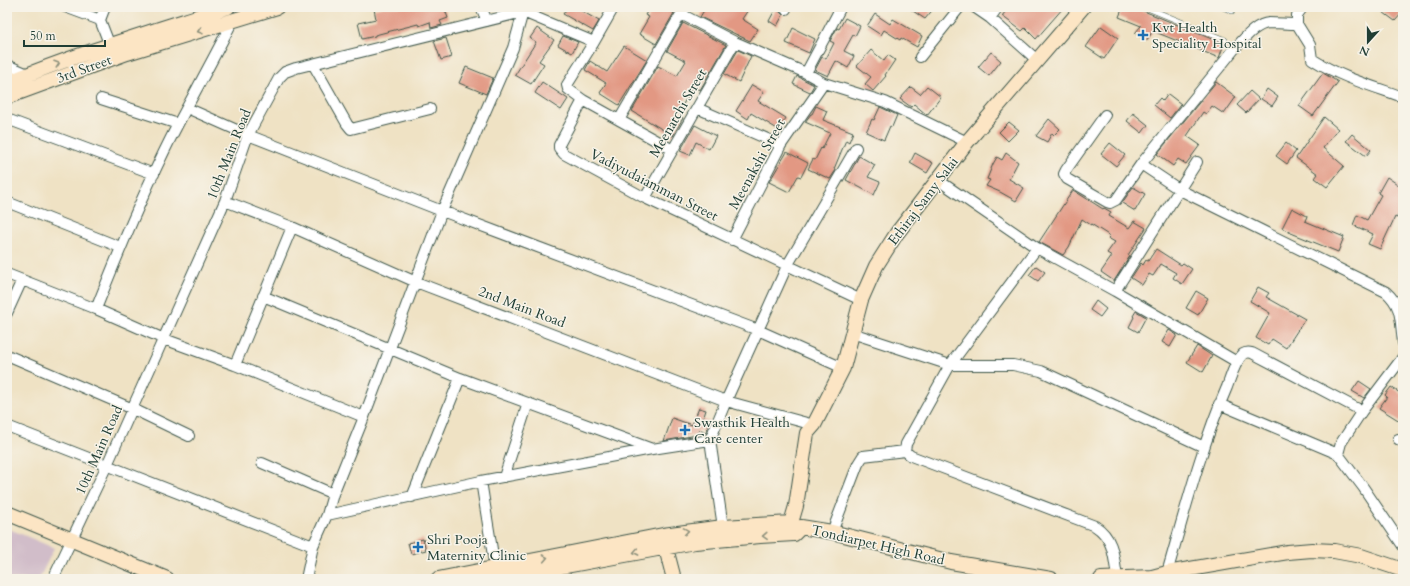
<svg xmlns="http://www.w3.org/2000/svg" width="1410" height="586" font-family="Cardo,serif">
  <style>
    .industrial { fill: #d1bdc9 }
    .building { fill: #e29883 }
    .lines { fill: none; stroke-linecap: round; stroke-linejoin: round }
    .lane-casing { stroke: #3e564a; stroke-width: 6 }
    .street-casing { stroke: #3e564a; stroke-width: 12 }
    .secondary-casing { stroke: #3e564a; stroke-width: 16 }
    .lane { stroke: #fff; stroke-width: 5 }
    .street { stroke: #fff; stroke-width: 10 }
    .secondary { stroke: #fce5c4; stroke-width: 14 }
    .oneway { stroke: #8e917c }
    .poi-dot { fill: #1f6fb2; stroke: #f7f3e8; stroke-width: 1.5 }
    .labels { text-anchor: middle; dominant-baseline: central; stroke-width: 3; stroke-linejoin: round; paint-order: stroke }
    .poi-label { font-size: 14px; fill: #1f3d34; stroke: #f7f3e8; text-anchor: start }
    .street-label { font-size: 14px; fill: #1f3d34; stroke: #f7f3e8 }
  </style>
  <rect width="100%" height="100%" fill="#f7f3e8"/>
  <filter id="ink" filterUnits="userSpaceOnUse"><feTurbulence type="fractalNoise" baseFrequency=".025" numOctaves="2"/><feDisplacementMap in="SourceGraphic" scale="8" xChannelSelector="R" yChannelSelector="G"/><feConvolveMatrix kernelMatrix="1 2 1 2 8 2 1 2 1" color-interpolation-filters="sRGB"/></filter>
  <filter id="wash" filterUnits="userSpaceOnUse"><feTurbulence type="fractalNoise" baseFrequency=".012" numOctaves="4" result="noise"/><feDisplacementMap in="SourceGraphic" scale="16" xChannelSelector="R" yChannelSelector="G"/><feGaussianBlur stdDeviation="0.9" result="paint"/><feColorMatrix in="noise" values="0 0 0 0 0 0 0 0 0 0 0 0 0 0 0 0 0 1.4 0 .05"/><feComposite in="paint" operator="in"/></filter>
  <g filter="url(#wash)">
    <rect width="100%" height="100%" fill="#efe2c4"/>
    <path class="industrial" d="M 7,528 L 54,548 L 39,579 L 7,579 Z"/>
    <g id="blocks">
      <path class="building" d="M 383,7 L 444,7 L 448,18 L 440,21 L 442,25 L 431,28 L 430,22 L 419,26 L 418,24 L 375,35 L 375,36 L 362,39 L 358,23 L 376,19 L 374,9 Z
        M 568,7 L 582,7 L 580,10 L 599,21 L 593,31 L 563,14 Z
        M 650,7 L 663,7 L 674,13 L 656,44 L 639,34 L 649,17 L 645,15 Z
        M 706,7 L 750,7 L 742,19 L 758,29 L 750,41 L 700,17 Z
        M 907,7 L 935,7 L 925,19 Z
        M 1009,7 L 1064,7 L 1036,39 L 1025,28 L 1022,31 L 1002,16 Z
        M 1123,7 L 1134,7 L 1224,44 L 1219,58 L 1153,31 L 1146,41 L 1135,33 L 1141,26 L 1119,17 Z
        M 1376,7 L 1403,7 L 1403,12 L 1395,21 Z
        M 776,8 L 783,15 L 777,26 L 769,21 Z
        M 875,14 L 890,24 L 893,19 L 922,36 L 917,47 L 901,38 L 900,40 L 884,30 L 881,35 L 867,26 Z
        M 845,18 L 860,26 L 855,36 L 853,35 L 844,51 L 854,56 L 848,68 L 836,61 L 828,76 L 815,70 L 822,57 L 826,59 L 834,43 L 830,41 L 837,28 L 839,29 Z
        M 683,23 L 726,45 L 700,90 L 693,87 L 678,113 L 681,115 L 680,116 L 683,118 L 673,136 L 632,111 L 658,66 L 677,76 L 686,61 L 667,51 Z
        M 1101,26 L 1118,38 L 1104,59 L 1086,47 Z
        M 537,28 L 554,40 L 539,61 L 544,64 L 531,84 L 515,75 L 536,42 L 530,38 Z
        M 793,28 L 815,39 L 809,53 L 786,43 Z
        M 563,36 L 578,42 L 572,53 L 558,45 Z
        M 446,38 L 452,57 L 441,60 L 434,41 Z
        M 624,46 L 647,60 L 619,105 L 600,93 L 606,83 L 585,70 L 590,61 L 607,72 Z
        M 738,50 L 751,56 L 739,82 L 724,74 Z
        M 871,50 L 884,61 L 888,55 L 895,60 L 885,75 L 886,76 L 873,91 L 865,84 L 871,77 L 857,66 Z
        M 991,52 L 1001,61 L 989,76 L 978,67 Z
        M 466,67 L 493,78 L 486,94 L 459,83 Z
        M 1323,73 L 1338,82 L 1313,116 L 1299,106 Z
        M 797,76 L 814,85 L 810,92 L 793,84 Z
        M 542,82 L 568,99 L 561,110 L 535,93 Z
        M 1216,82 L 1236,97 L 1224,114 L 1212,106 L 1206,114 L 1203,112 L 1187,136 L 1200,145 L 1186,164 L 1178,159 L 1173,166 L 1157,154 Z
        M 752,85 L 764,92 L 758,101 L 786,118 L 779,130 L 751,113 L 748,119 L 736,111 Z
        M 927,86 L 941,97 L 927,115 L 914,104 L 911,107 L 900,99 L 911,87 L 920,94 Z
        M 1267,89 L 1278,97 L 1272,106 L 1261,99 Z
        M 1250,91 L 1259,99 L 1246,113 L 1237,105 Z
        M 1168,94 L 1181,104 L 1170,118 L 1154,105 L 1160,98 L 1163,101 Z
        M 816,106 L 827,111 L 823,120 L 853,132 L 849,142 L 846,140 L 834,169 L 836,170 L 830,179 L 808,169 L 813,159 L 815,160 L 821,148 L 822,149 L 830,133 L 805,122 L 811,114 L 812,114 Z
        M 880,107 L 897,115 L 892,127 L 890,126 L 884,140 L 866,132 L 872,119 L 874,120 Z
        M 1133,113 L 1148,125 L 1142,133 L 1127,121 Z
        M 1324,117 L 1338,129 L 1323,148 L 1344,166 L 1327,187 L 1315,178 L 1318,174 L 1296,158 Z
        M 1049,119 L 1060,129 L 1054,135 L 1052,133 L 1047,142 L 1036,136 Z
        M 1009,122 L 1019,130 L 1008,141 L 999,132 Z
        M 695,125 L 716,136 L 709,149 L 696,142 L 690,155 L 680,151 Z
        M 1352,134 L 1371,150 L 1366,156 L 1346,141 Z
        M 1110,143 L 1125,155 L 1116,166 L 1101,154 Z
        M 1286,143 L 1296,151 L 1287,164 L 1276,156 Z
        M 787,152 L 808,163 L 801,177 L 798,176 L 789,192 L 769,182 Z
        M 915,153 L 933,163 L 927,173 L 910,163 Z
        M 1006,153 L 1018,162 L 1009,179 L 1024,188 L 1016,201 L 1000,192 L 986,186 L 990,180 L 987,179 L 993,164 L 997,157 L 1002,160 Z
        M 859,156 L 875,165 L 868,177 L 880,182 L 874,195 L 846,180 Z
        M 1387,177 L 1403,188 L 1403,205 L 1397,218 L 1395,217 L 1380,249 L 1368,244 L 1373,234 L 1353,225 L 1357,215 L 1367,220 L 1381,195 L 1378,193 Z
        M 1133,187 L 1145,194 L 1135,211 L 1122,203 Z
        M 1073,190 L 1103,209 L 1104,208 L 1111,212 L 1109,216 L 1129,228 L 1134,221 L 1146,228 L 1128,255 L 1130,256 L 1114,281 L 1101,272 L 1112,256 L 1107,253 L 1115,242 L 1108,238 L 1110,236 L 1091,224 L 1091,225 L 1082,219 L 1069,247 L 1063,255 L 1039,242 Z
        M 1292,208 L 1307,216 L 1305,221 L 1344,237 L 1338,252 L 1291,233 L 1282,228 Z
        M 1156,249 L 1181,265 L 1183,263 L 1192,269 L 1182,284 L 1173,278 L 1176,273 L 1161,264 L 1153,276 L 1149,274 L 1142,285 L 1131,278 L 1141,263 L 1143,265 L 1146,260 L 1148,261 Z
        M 1036,266 L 1045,272 L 1038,281 L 1029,275 Z
        M 1258,287 L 1269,293 L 1266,297 L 1305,319 L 1286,348 L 1272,339 L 1268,345 L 1256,338 L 1270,313 L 1250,301 Z
        M 1196,291 L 1208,298 L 1198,315 L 1186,308 Z
        M 1096,301 L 1106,309 L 1100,317 L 1090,310 Z
        M 1136,311 L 1146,317 L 1138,332 L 1129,327 L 1134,317 L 1133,316 Z
        M 1169,330 L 1177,335 L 1170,347 L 1162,342 Z
        M 1197,346 L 1212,356 L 1203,372 L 1187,362 Z
        M 1359,381 L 1371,389 L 1364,398 L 1352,391 Z
        M 1391,387 L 1403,395 L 1403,423 L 1379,408 L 1387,397 L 1385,395 Z
        M 699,408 L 706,410 L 703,419 L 710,422 L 706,433 L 699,430 L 697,435 L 664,441 L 672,418 L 692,425 Z
        M 423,539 L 426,550 L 411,554 L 408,543 Z"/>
    </g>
  </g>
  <g filter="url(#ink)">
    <use href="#blocks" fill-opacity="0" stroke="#3e564a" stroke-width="1"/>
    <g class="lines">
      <g class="lane-casing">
        <path id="lane" d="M 1145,7 L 1225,40
          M 1223,7 L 1232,11"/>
      </g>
      <g class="street-casing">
        <path id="street" d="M 65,7 L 100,20
          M 105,7 L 100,20 L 110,46
          M 481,7 L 487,21
          M 685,7 L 681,14 L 735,42 L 806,73 L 824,83 L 885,102 L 967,142
          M 783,7 L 786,9
          M 974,7 L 990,18 L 1038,61
          M 1303,7 L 1297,15 L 1297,24 L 1310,45 L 1312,59 C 1340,77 1372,86 1403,97
          M 990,18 L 998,7
          M 594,42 L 567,85 L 568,89 L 583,100 L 673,150
          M 920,57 L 960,7
          M 313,64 L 347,124 L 351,129 L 430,109
          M 7,65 L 28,74
          M 806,73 L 841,7
          M 101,99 L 178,124
          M 583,100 L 559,145 L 559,148 L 564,154 L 645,198 L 861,300
          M 187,108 L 248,135 L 442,211 L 758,330 L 843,368
          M 697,108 L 781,145
          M 1105,115 L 1066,170 L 1064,174 L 1067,179 L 1107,202 L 1110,203 L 1116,200 L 1141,164 L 1236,47 C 1245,38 1256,24 1269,23 C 1278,23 1288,24 1297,24
          M 7,119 L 154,174
          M 619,120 L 681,14
          M 1141,164 L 1180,190 L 1386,292 C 1403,307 1400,321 1403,343
          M 938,180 L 1037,248 L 1115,291 L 1237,362
          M 645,198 L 735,42
          M 225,201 L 292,227 L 416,282 L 726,401 L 814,425
          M 7,202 L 120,247
          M 732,240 L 781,145 L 824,83
          M 1037,248 L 950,365 L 906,444 L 905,451 L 911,456 L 1095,526 C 1114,538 1114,558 1117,578
          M 7,274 L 96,309 L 164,339 L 235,365 L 364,417
          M 1115,291 L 1197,162
          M 263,296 L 460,378 L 652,449
          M 96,309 C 121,246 147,183 178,124 C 196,90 215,56 232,22
          M 7,313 L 22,280
          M 852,333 L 950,365 L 1013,365 L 1041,371 L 1204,447
          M 7,355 L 133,409 L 189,436
          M 235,365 L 292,227
          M 1219,404 L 1338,454 L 1363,487 L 1403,546
          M 7,426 L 313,546
          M 1398,439 L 1403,442
          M 710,440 L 723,527
          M 1338,454 L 1341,443 L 1362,411 L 1403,357
          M 262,463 L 333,494
          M 504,477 L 528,403
          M 481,481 L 495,568
          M 412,497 L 460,378
          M 327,515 L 481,481 L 652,449 L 710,440 L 726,401 L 787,266 L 856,148
          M 832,532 L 858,464 L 863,456 L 905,451
          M 1167,573 C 1185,511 1201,447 1227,387 C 1231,376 1235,362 1243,354 C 1246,352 1248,352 1252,353 L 1362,411
          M 53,579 L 107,465 L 225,201 L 248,135 L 279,78 L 285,72 L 296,68 L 523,12 L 594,42 L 614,7
          M 306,579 L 313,546 L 327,515 L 333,494 L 364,417 L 442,211 L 513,48 L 523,12"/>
      </g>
      <g class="secondary-casing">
        <path id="secondary" d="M 7,83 C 79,53 154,31 228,7
          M 7,97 L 127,53 L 277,7
          M 7,513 L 167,579
          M 801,527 L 832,532 L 951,562 L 1051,579
          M 663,537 L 674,579
          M 438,579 L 663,535 L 723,527 L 791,523 L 796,506 L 807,433 L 814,425 L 843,368 L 861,300 L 876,266 L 897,233 L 967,142 L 1083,7
          M 495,579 L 695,542 L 760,536 L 794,534 L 801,527
          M 1101,579 L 1152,577 L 1167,573 L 1288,552 L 1312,550 L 1334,551 L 1361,556 L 1403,570"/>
      </g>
      <use href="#lane" class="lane"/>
      <use href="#street" class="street"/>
      <use href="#secondary" class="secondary"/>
    </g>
    <defs><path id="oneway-chevron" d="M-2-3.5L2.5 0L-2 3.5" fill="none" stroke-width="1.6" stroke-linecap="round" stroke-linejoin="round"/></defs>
    <g class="oneway">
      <use href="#oneway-chevron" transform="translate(200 31) rotate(163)"/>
      <use href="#oneway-chevron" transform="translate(57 64) rotate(-19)"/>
      <use href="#oneway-chevron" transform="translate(686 531) rotate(-9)"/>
      <use href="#oneway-chevron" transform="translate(765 536) rotate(177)"/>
      <use href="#oneway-chevron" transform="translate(636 552) rotate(169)"/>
      <use href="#oneway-chevron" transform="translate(545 558) rotate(-11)"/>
    </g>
  </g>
  <g class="poi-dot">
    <path d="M1141 29h4v4h4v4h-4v4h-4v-4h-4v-4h4z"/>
    <path d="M683 424h4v4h4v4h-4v4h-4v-4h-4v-4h4z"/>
    <path d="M416 541h4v4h4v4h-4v4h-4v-4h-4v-4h4z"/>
  </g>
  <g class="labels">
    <g class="poi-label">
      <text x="1152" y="27">Kvt Health<tspan x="1152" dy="16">Speciality Hospital</tspan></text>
      <text x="694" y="422">Swasthik Health<tspan x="694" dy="16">Care center</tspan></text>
      <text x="427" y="539">Shri Pooja<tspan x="427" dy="16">Maternity Clinic</tspan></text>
    </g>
    <g class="street-label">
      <text transform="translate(84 69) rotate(-20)">3rd Street</text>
      <text transform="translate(678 113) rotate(-60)">Meenatchi Street</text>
      <text transform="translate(229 154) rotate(-68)">10th Main Road</text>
      <text transform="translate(757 164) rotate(-61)">Meenakshi Street</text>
      <text transform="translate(654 185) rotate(27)">Vadiyudaiamman Street</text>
      <text transform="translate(923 201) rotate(-53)">Ethiraj Samy Salai</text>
      <text transform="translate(522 307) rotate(21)">2nd Main Road</text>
      <text transform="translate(99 450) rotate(-66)">10th Main Road</text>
      <text transform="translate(878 545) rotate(13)">Tondiarpet High Road</text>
    </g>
  </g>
  <rect width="1410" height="586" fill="none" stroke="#f7f3e8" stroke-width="24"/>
  <g transform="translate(1368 42) rotate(201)" stroke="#f7f3e8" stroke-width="3" paint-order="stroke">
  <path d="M0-3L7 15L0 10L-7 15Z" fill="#1f3d34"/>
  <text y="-6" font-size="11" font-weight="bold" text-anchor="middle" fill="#1f3d34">N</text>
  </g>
  <path d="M24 40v6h81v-6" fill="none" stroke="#1f3d34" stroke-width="2"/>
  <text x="30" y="40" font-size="12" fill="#1f3d34" stroke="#f7f3e8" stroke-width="3" paint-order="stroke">50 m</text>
</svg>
